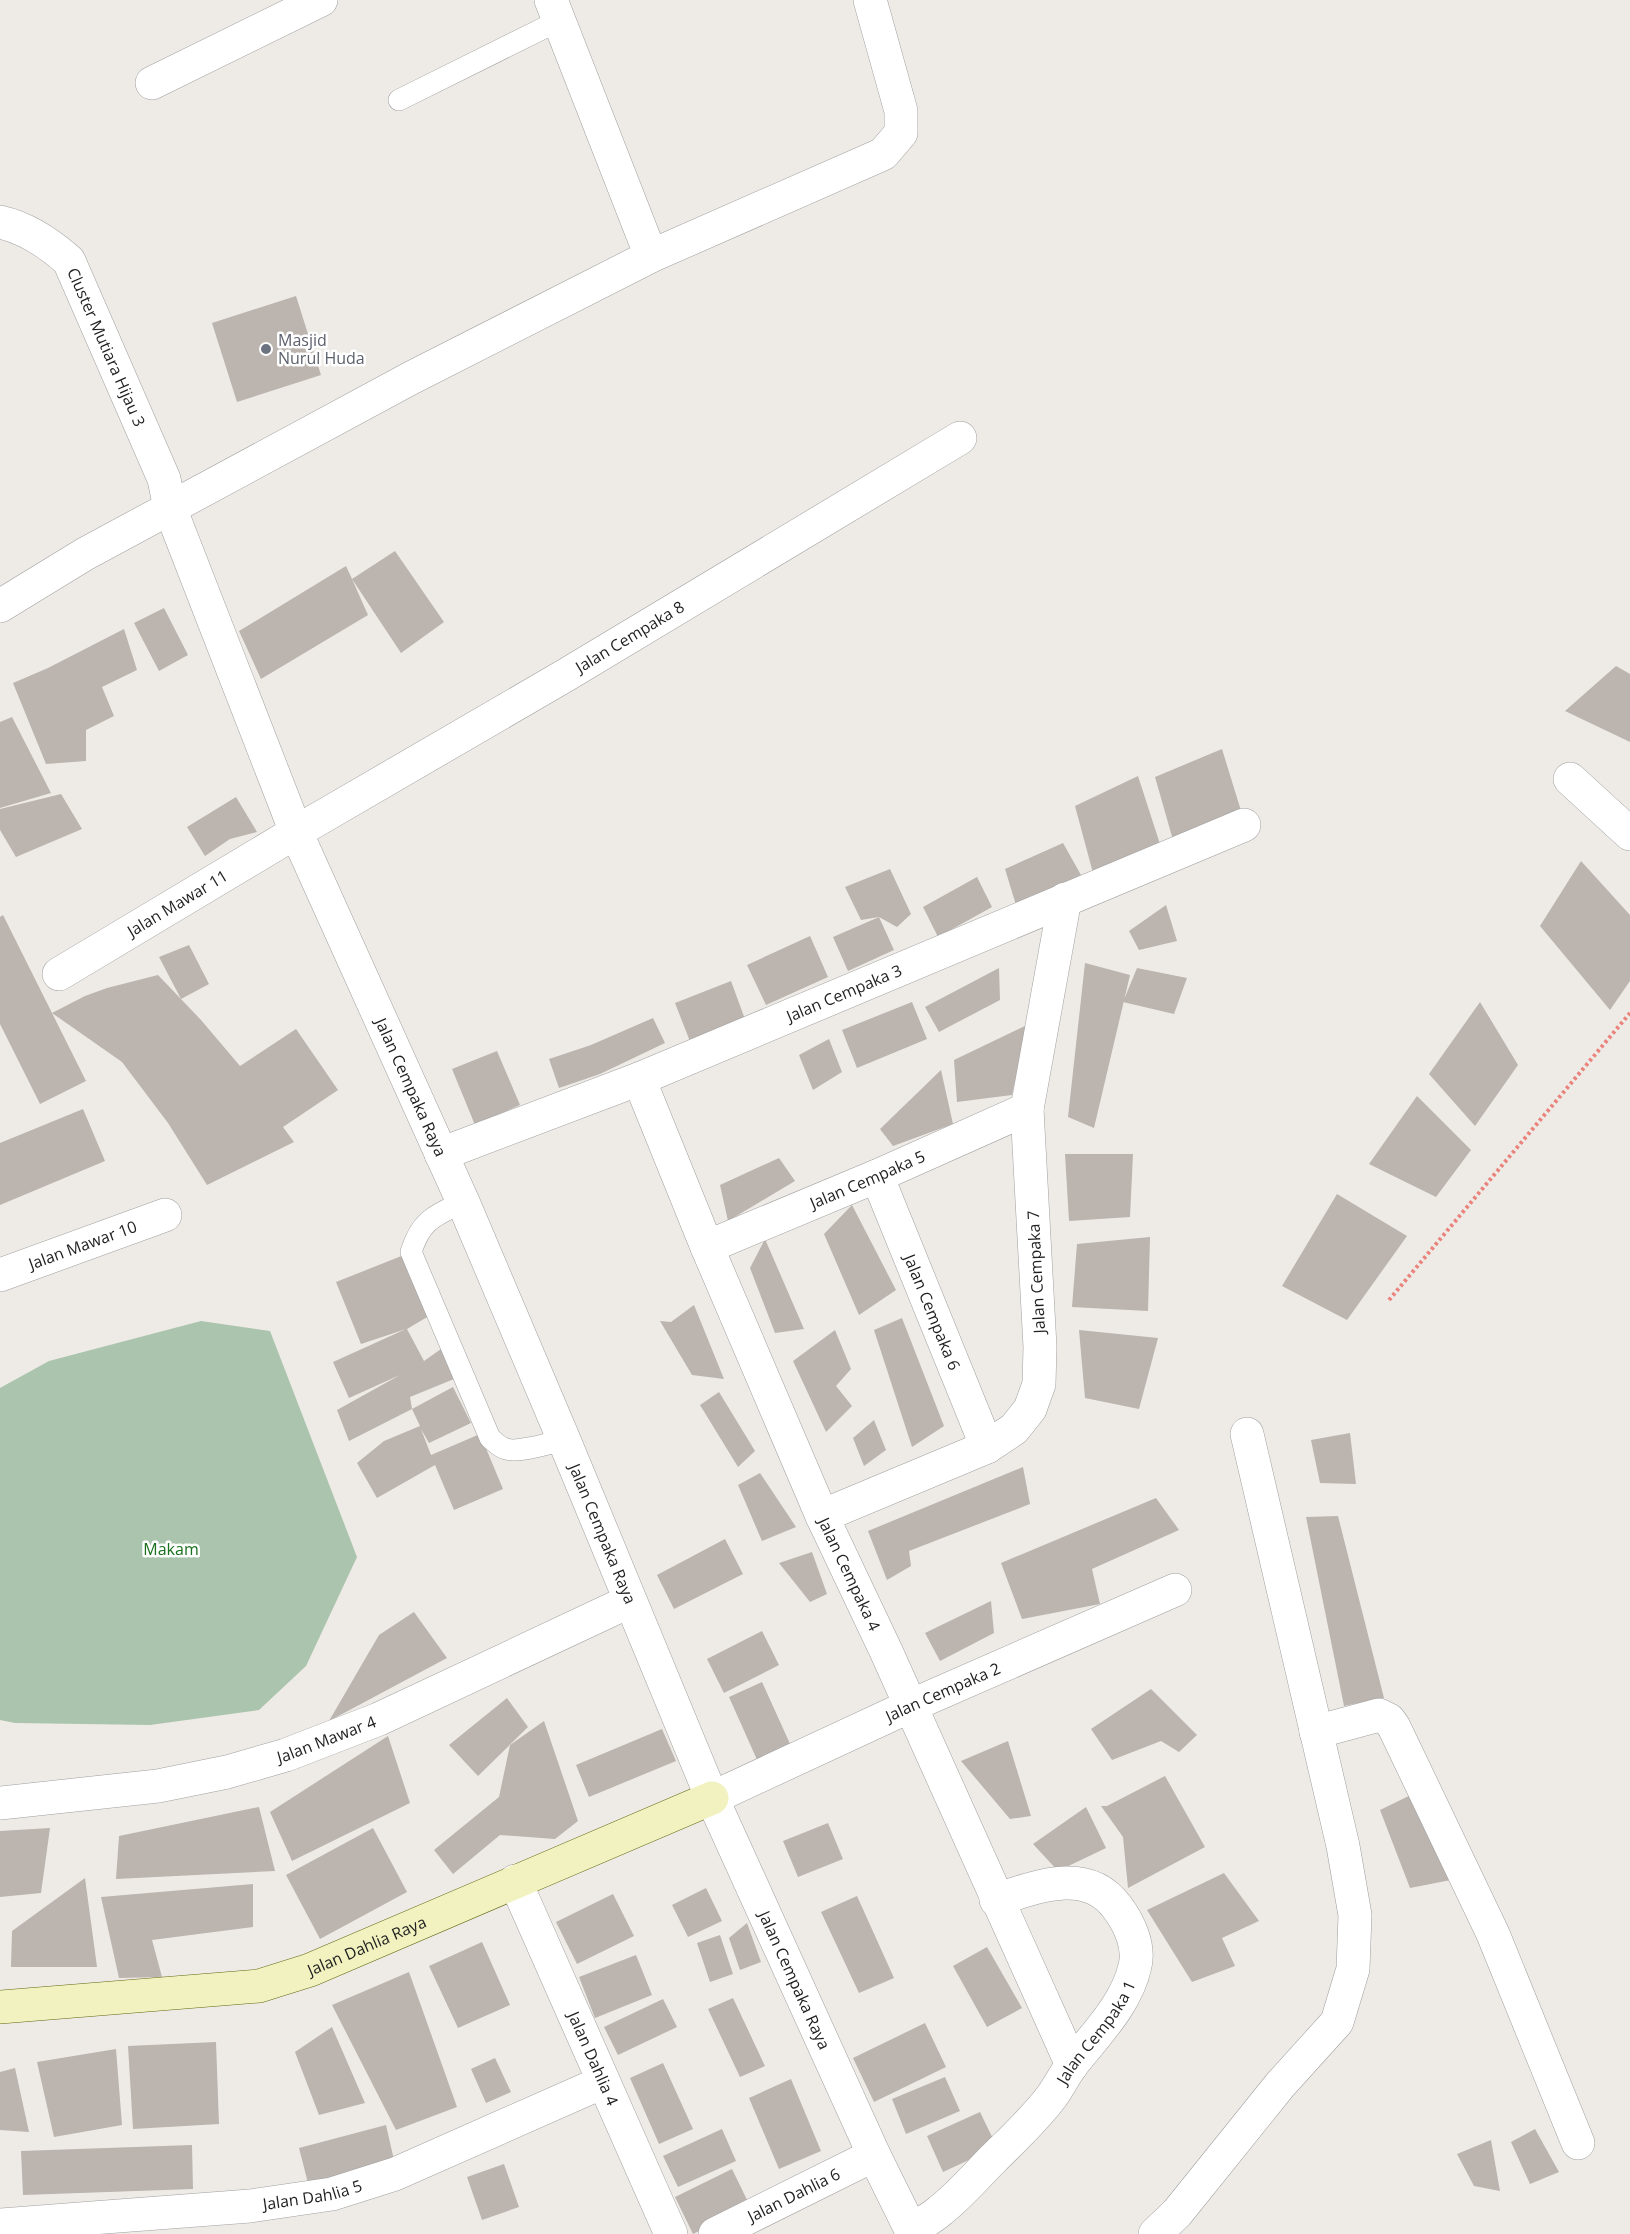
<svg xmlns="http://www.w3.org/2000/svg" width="1630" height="2234" font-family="'Open Sans',sans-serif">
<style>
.cemetery{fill:#aac4ad}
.building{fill:#bbb4af}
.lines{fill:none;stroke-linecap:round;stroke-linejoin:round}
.lane-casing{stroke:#a0a0a0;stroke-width:22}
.street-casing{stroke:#a0a0a0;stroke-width:34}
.secondary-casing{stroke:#636912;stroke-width:34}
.path{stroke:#e9837c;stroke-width:4;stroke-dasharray:3 3;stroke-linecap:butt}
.lane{stroke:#fff;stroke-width:21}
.street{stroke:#fff;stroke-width:33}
.secondary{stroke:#f1f2c0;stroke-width:33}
.worship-dot{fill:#6b7280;stroke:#fff;stroke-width:2}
.labels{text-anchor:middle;stroke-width:5;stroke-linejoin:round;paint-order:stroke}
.worship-label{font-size:16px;fill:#5b616d;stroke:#fff;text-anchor:start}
.street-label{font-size:16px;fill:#1f1f1f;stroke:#fff}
.park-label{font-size:16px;fill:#19701d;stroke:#fff}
</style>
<rect width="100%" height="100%" fill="#eeebe6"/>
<!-- cemetery -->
<path class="cemetery" d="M201,1321L270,1331L357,1557L306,1666L259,1710L150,1725L15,1723L0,1720V1388L49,1361Z"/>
<!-- building -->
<path class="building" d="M296,296L321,375L237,402L212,323Z
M395,551L444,622L401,653L352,579L368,615L261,679L239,631L346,566L352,579Z
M164,608L188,655L159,671L134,623Z
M124,629L137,670L102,687L114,716L86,730V761L46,764L13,683L48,668Z
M1616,666L1630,674V742L1565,711Z
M12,717L51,793L0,808V722Z
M1222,749L1242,814L1173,840L1155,777Z
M1138,776L1160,844L1093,873L1075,806Z
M61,794L82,829L16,857L0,830V809Z
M236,797L257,832L230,839L205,856L187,827Z
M1063,843L1081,875L1016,905L1005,869Z
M1581,861L1630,915V981L1610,1010L1540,926Z
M890,869L911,914L897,927L879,917L894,950L848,971L833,937L879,917L861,920L845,887Z
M977,877L992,907L938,937L923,907Z
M1166,905L1177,941L1139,950L1129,931Z
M3,915L86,1081L40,1104L0,1024V917Z
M810,936L828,977L766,1005L747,965Z
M189,945L209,984L181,999L159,957Z
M1085,963L1130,975L1094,1128L1068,1117Z
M999,968L1000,1000L939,1032L925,1007Z
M1137,968L1187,978L1174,1014L1123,1002Z
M158,975L201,1020L240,1066L296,1029L338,1090L283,1127L294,1142L207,1185L168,1123L122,1062L52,1013L85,996L107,988Z
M731,981L746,1022L691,1044L675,1003Z
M912,1002L927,1039L857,1068L842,1030Z
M1480,1002L1518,1065L1475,1126L1429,1074Z
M653,1018L665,1043L600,1074L559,1088L549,1059L591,1045Z
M1027,1025L1012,1095L957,1102L954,1060Z
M829,1039L842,1072L813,1090L799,1055Z
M497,1051L520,1105L475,1125L452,1069Z
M941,1070L953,1124L893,1146L880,1129Z
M1417,1096L1471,1150L1436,1197L1369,1164Z
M83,1109L105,1161L0,1205V1143Z
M1065,1154H1133L1130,1217L1069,1221Z
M779,1158L795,1181L728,1221L720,1185Z
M1337,1194L1407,1236L1347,1320L1282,1286Z
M852,1205L896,1290L859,1315L824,1234Z
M1150,1237L1148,1311L1072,1307L1077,1244Z
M765,1239L804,1329L775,1333L750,1268Z
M409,1253L434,1313L407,1329L424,1361L441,1349L454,1379L410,1397L412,1409L453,1387L471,1423L429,1443L421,1429L431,1455L480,1434L503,1489L454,1510L435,1465L377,1498L357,1463L384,1441L420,1426L412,1409L349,1441L337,1410L400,1375L349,1398L333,1362L406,1329L361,1344L336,1282Z
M694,1305L724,1379L692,1375L660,1321L671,1322Z
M902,1318L944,1426L912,1447L874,1330Z
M835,1330L851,1369L836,1386L852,1406L826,1432L793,1361Z
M1079,1330L1158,1338L1139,1409L1085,1398Z
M719,1392L755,1451L738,1467L700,1405Z
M874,1420L886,1450L864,1466L853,1438Z
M1350,1433L1356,1484L1320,1483L1311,1440Z
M1023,1467L1030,1504L909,1551L911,1566L887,1580L868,1531Z
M760,1473L796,1527L762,1541L738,1485Z
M1156,1498L1179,1530L1092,1569L1100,1604L1022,1619L1001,1563Z
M1338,1516L1384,1698L1344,1706L1306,1517Z
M725,1539L743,1574L674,1609L657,1575Z
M812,1552L827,1594L810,1602L779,1563Z
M991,1601L994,1633L940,1661L925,1633Z
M414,1612L447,1658L329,1721L379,1635Z
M762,1631L779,1665L724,1693L707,1659Z
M762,1682L791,1746L758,1762L729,1697Z
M1151,1689L1197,1735L1179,1752L1161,1741L1112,1760L1091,1729Z
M507,1698L528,1727L478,1776L449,1745Z
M544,1721L578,1821L555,1839L500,1835L453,1874L434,1850L499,1797L510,1745Z
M662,1729L676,1761L589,1797L576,1765Z
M388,1736L410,1803L292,1861L270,1812Z
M1008,1741L1031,1816L1010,1819L961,1761Z
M1165,1776L1205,1847L1128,1888L1123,1837L1101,1806H1107Z
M1417,1792L1456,1879L1410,1888L1380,1810Z
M259,1807L275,1871L116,1879L119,1836Z
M1086,1807L1106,1848L1058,1871L1033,1844Z
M828,1823L843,1859L798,1877L783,1841Z
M50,1828L41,1893L0,1897V1831Z
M373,1828L407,1892L320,1939L286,1875Z
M1224,1873L1259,1921L1222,1938L1235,1966L1192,1982L1147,1910Z
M85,1878L97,1967H11L12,1931Z
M253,1884V1927L152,1940L162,1977L119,1978L101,1897Z
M706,1888L722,1921L688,1937L672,1905Z
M613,1894L634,1936L577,1964L556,1922Z
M857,1896L894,1978L859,1993L821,1912Z
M747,1923L761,1962L740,1970L729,1938Z
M720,1935L733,1974L710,1982L697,1943Z
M482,1942L510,2005L458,2028L429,1966Z
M987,1947L1022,2008L987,2027L953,1966Z
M636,1955L652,1995L595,2018L579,1977Z
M409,1972L457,2107L396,2130L332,2005Z
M733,1998L765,2066L740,2077L708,2009Z
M663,1999L677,2027L618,2055L604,2027Z
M925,2023L946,2067L874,2102L853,2058Z
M332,2027L365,2103L319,2115L295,2052Z
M216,2042L219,2124L133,2129L128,2046Z
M116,2049L122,2125L54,2137L37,2062Z
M495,2058L511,2092L486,2103L471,2069Z
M663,2063L693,2129L659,2144L630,2078Z
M15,2068L29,2132L0,2130V2072Z
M945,2077L960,2111L906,2134L892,2099Z
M791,2079L821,2151L779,2169L749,2098Z
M980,2112L997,2147L943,2172L927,2136Z
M386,2125L394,2160L308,2183L299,2148Z
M722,2129L736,2161L678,2187L663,2156Z
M1535,2129L1559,2172L1530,2184L1511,2142Z
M1491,2140L1500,2191L1474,2186L1457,2154Z
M192,2145L193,2189L23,2195L21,2151Z
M504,2164L519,2207L482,2220L467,2177Z
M732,2169L750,2206L693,2234L675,2197Z"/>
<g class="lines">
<!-- lane casing -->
<g class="lane-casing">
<path id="lane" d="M399,100L560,20
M463,1202C434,1216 421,1220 411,1252L490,1438C495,1442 499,1447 506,1449C519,1453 550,1443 564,1440"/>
</g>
<!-- street casing -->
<g class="street-casing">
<g id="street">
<path d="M551,0L651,256"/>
<path d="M152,83L321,0"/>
<path id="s1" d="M0,222C27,228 49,243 69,261L164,479L170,508L296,832L463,1202L564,1440L712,1798L874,2155L913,2234"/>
<path d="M0,606L85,554L411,378L651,256L883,154L901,133V111L870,0"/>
<path d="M1570,779L1630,834"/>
<path id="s2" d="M59,974L296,832L566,675L960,438"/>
<path id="s3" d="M639,1079L707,1247L822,1516L886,1651L1072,2065"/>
<path id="s4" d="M441,1154L639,1079L1244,825"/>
<path id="s5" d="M877,1176L987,1447"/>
<path id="s6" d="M707,1247L877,1176L1027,1109"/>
<path id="s7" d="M0,1275L165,1215"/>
<path d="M822,1516L987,1447L1014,1429L1030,1409L1039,1384L1040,1347L1027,1109L1065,899"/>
<path d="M1316,1732L1379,1715L1389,1720L1394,1727L1493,1934L1578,2143"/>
<path id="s8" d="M712,1798L910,1706L1175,1590"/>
<path id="s9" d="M0,1803L158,1786L227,1772L286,1755L379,1719L630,1601"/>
<path id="s10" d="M515,1881L671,2234"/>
<path id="s11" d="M0,2225L250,2206L332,2194L395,2174L603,2082"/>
<path id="s12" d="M911,2230C921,2224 932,2218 941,2210C960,2195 976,2176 993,2159C1013,2139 1035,2119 1052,2096C1060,2085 1066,2072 1074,2062C1097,2033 1127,2003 1135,1966C1140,1946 1129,1923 1117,1907C1087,1866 1036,1887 996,1900"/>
<path id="s13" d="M715,2234L874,2155"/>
<path d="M1155,2234L1177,2213L1280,2085L1337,2022L1353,1969L1355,1915L1343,1846L1247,1434"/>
</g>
</g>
<!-- secondary casing -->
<g class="secondary-casing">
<g id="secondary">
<path id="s14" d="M0,2007L259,1986L310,1970L712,1798"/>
</g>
</g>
<!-- path -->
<path class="path" d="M1389,1300L1630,1013"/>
<!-- lane -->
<use href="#lane" class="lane"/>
<!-- street -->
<use href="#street" class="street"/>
<!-- secondary -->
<use href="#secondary" class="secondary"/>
</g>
<!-- markers -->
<circle class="worship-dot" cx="266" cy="349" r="6"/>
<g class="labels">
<!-- worship labels -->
<g class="worship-label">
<text x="278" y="346">Masjid<tspan x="278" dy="18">Nurul Huda</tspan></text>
</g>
<!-- street labels -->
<g class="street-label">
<text dy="6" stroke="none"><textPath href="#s1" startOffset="174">Cluster Mutiara Hijau 3</textPath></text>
<text dy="6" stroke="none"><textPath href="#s2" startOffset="663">Jalan Cempaka 8</textPath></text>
<text dy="6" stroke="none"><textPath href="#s2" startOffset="138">Jalan Mawar 11</textPath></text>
<text dy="6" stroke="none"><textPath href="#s4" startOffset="434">Jalan Cempaka 3</textPath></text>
<text dy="6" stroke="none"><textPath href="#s1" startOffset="975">Jalan Cempaka Raya</textPath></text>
<text dy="6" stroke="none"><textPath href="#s6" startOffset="174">Jalan Cempaka 5</textPath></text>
<text dy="6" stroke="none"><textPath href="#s7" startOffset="88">Jalan Mawar 10</textPath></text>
<text transform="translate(1036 1272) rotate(-93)" y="6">Jalan Cempaka 7</text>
<text dy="6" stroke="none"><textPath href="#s5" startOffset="147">Jalan Cempaka 6</textPath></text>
<text dy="6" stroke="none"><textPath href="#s1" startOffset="1461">Jalan Cempaka Raya</textPath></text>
<text dy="6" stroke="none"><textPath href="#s3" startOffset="538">Jalan Cempaka 4</textPath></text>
<text dy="6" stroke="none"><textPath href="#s8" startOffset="254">Jalan Cempaka 2</textPath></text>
<text dy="6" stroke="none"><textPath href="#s9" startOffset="334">Jalan Mawar 4</textPath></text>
<text dy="6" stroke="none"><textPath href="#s14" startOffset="375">Jalan Dahlia Raya</textPath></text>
<text dy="6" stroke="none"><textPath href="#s1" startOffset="1947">Jalan Cempaka Raya</textPath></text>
<text dy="6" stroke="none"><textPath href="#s12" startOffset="273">Jalan Cempaka 1</textPath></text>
<text dy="6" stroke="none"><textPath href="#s10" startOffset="194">Jalan Dahlia 4</textPath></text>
<text dy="6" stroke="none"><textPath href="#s11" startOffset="314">Jalan Dahlia 5</textPath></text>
<text dy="6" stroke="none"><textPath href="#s13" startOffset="88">Jalan Dahlia 6</textPath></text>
</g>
<!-- park labels -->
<g class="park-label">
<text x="171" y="1555">Makam</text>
</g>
</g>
</svg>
